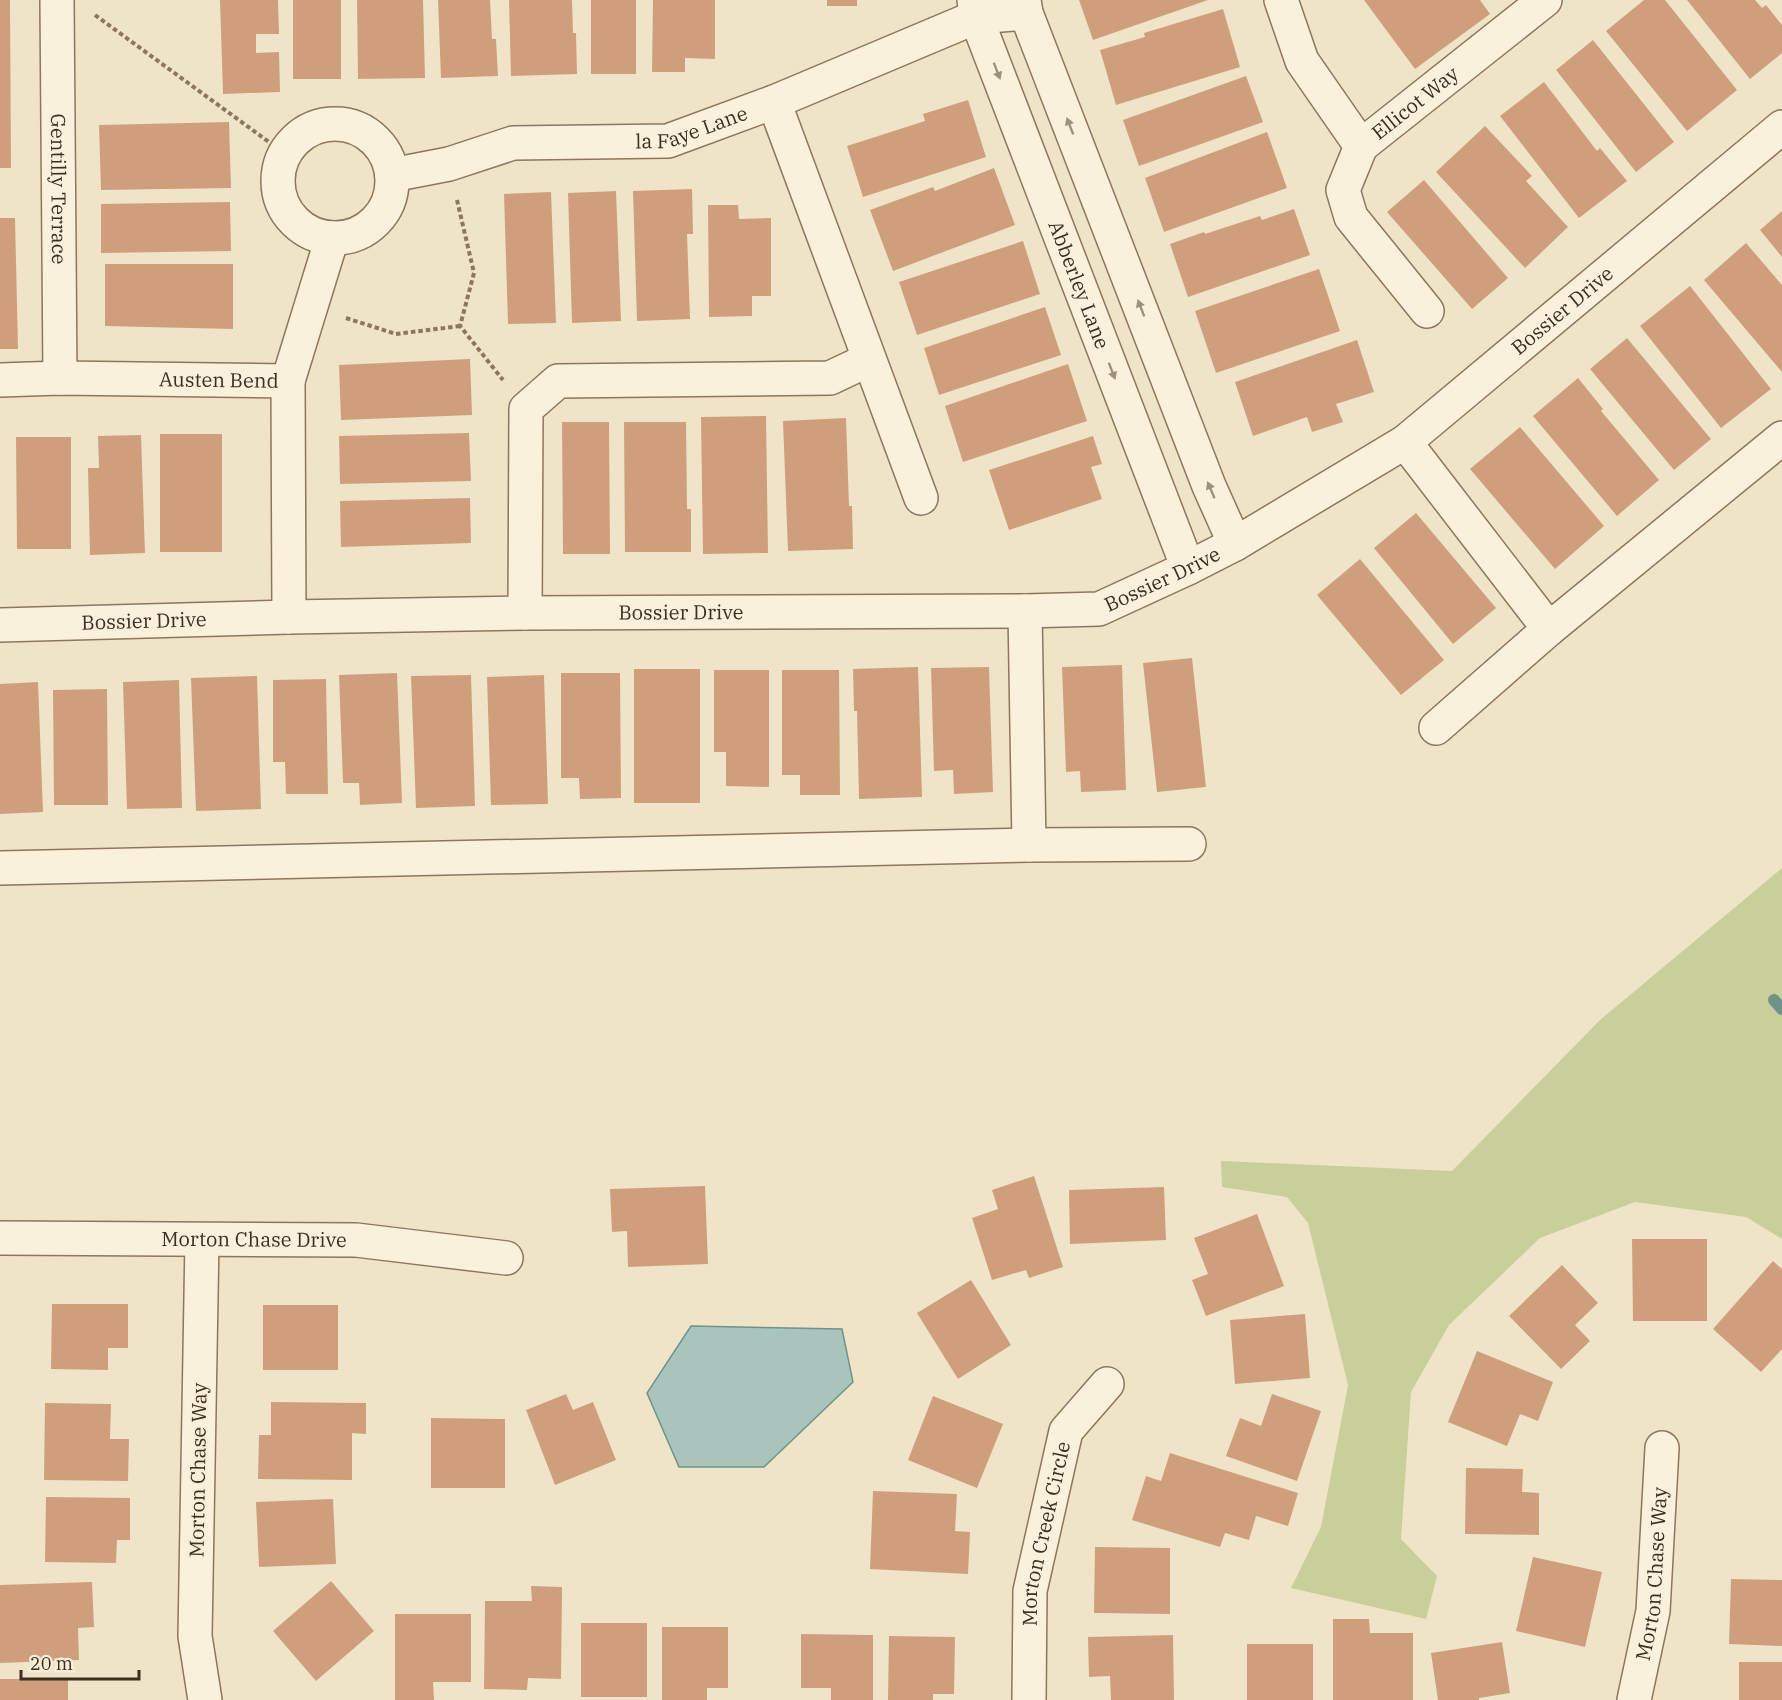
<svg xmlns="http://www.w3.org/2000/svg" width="1782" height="1700" font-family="'IBM Plex Serif',serif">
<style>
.green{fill:#c9cf9b}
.water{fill:#a9c4bc;stroke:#6f938a;stroke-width:1.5}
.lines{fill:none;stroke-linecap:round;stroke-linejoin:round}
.stream{stroke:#6f938a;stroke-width:12}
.building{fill:#cf9f7d}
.minor-casing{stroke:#8d765c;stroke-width:36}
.path{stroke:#8d765c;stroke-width:4;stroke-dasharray:4.5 3;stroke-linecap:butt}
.minor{stroke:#faf1dc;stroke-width:33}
.oneway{fill:#9c907e}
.labels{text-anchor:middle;stroke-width:4.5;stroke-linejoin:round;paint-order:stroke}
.street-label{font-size:20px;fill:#3d2e20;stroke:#f7eed8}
</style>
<rect width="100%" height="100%" fill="#f0e4c8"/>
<!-- green -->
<path class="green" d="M1782,868V1239L1746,1217L1635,1202L1540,1238L1449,1325L1411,1392L1401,1539L1437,1576L1426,1619L1291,1588L1321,1527L1348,1385L1308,1223L1287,1197L1222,1187L1221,1161L1452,1171L1600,1020Z"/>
<!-- water -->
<path class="water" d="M691,1326L842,1329L853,1382L764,1467H679L647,1393Z"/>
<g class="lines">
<!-- stream -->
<path class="stream" d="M1774,1000L1782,1009"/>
</g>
<!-- building -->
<path class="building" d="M0,0H10L11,168H0Z
M220,0H278L279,34H256V53L279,52L280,92L223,94Z
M293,0H341V79H293Z
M357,0H423L425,78L358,79Z
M438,0H490L492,39H496L498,76L441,78Z
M509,0H572L573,33H576L577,74L511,76Z
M591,0H636V74H591Z
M653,0H715V59L685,58V72H652Z
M827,0H857V6H827Z
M1079,0H1208L1093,40Z
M1364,0H1480L1490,14L1415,69Z
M1644,0H1665L1737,90L1687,131L1606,31Z
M1687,0H1755L1762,8L1766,5L1782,25V53L1750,79Z
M1223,9L1240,67L1116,105L1100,50L1145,37L1144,33Z
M1593,40L1674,142L1636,172L1556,70Z
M1246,76L1263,122L1139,166L1123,120Z
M1544,82L1597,151L1600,148L1627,181L1579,218L1500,116Z
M968,100L986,157L863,197L847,146L925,121L923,114Z
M229,122L231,188L101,190L99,125Z
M1485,126L1532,176L1526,181L1568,227L1525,268L1436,172Z
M1267,132L1287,188L1164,232L1145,178Z
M994,168L1015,225L893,271L870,210L933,187L935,191Z
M1424,180L1508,278L1472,309L1387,212Z
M692,189L693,234H687L690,319L637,321L633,191Z
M616,191L621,321L572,323L568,193Z
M551,192L556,323L508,324L504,194Z
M230,202L231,251L101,253V204Z
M708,205H738L739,219L771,218V296H752V316L709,317Z
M1294,209L1310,255L1188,297L1170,244L1204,232L1205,234L1260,216L1262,220Z
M1782,211V257L1760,230Z
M0,218H15L18,349H0Z
M1023,241L1040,294L917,335L899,282Z
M1746,243L1782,285V372L1704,280Z
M105,264H233V329L105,326Z
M1319,269L1340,331L1216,373L1195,311Z
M1690,286L1771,389L1721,428L1640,326Z
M1045,307L1061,355L939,395L924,348Z
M1627,338L1711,439L1674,470L1590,369Z
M1357,340L1374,392L1336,404L1343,422L1312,432L1307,417L1253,436L1235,382Z
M470,359L472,415L341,420L339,365Z
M1068,364L1087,421L963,462L945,406Z
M1578,378L1603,409L1601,411L1659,480L1617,516L1533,416Z
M766,416L768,553L703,554L701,417Z
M846,418L849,506H852L853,549L788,551L783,421Z
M562,422H609L610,554H563Z
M624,422H686L687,509H691V552H625Z
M1520,427L1604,526L1555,569L1470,469Z
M469,433L471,481L340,484L339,436Z
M160,434H222V552H160Z
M141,435L145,553L90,555L88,468H99L98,436Z
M1093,436L1102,464L1091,467L1102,499L1009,530L989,470Z
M16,437H71V549H17Z
M470,498L471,543L341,547L340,501Z
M1416,513L1496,608L1453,644L1374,548Z
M1360,559L1444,660L1401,695L1317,595Z
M1192,658L1206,787L1157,792L1143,663Z
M1122,665L1126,790L1081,792L1080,771L1066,772L1062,667Z
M918,667L922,797L859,799L857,711H854L853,669Z
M989,667L993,792L954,794L953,770L934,771L931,668Z
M634,669H700V803H634Z
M714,670H769V787L726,786V752H714Z
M782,670H839L840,795H800V775H782Z
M397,673L402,803L360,805L359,783H343L339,675Z
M561,673H620L621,798L580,799L579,778H561Z
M471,675L475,806L416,808L411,676Z
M544,675L548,804L491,805L487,677Z
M257,676L261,809L196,811L191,678Z
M326,679L328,794H286L285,762H273V680Z
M179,680L182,808L127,809L123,682Z
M38,682L43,812L0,814V684Z
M107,689L108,805H54L53,690Z
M1034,1176L1063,1267L1029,1278L1026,1270L992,1280L972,1218L998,1209L992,1190Z
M705,1186L708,1264L628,1267L627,1231L612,1232L610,1189Z
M1164,1187L1166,1240L1070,1244L1069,1190Z
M1257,1214L1284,1286L1206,1316L1192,1280L1208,1274L1194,1238Z
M1632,1239H1707V1321H1633Z
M1773,1261L1782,1269V1349L1761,1372L1713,1329Z
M1562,1265L1598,1303L1575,1325L1590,1341L1561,1369L1509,1316Z
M971,1280L1011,1345L958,1379L917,1313Z
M52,1304H128V1348H108V1370L51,1369Z
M263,1305H338V1370H263Z
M1305,1314L1310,1378L1235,1384L1230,1320Z
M1477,1351L1553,1382L1538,1421L1520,1414L1507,1446L1448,1422Z
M566,1394L573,1410L593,1402L616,1460L555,1485L526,1410Z
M1272,1394L1321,1411L1297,1481L1226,1456L1240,1418L1261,1426Z
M933,1396L1003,1424L977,1488L908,1460Z
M271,1402L366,1403V1434L352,1433V1480L258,1479L259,1435H271Z
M45,1403L111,1404L110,1439H129L128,1481L44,1480Z
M431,1418L505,1419V1488H431Z
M1170,1453L1298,1493L1288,1526L1256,1516L1249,1540L1225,1533L1220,1547L1132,1520L1146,1476L1161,1481Z
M1466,1468L1523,1469L1522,1492L1539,1493V1535L1465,1534Z
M873,1491L957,1494L955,1531L970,1532L968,1574L870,1569Z
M46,1497L130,1498V1540H117L116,1563L45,1562Z
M333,1499L336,1564L259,1567L256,1502Z
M1095,1547L1170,1548V1614L1094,1613Z
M1533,1557L1602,1572L1585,1647L1516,1631Z
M1731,1579L1782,1580V1646L1729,1644Z
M331,1581L374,1631L316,1681L273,1631Z
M92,1582L94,1627L78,1628L79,1660L0,1663V1585Z
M531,1586L562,1587L561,1679L528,1678L527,1690L484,1689L485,1601H532Z
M395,1614H471V1682H433L434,1700H395Z
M1333,1619H1369L1370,1633H1413V1700H1333Z
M581,1623H647V1697H581Z
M662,1627H728V1688H707V1700H662Z
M801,1634L873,1635V1700H831V1688H801Z
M1173,1635L1174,1700H1111L1110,1676L1089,1677L1088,1637Z
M889,1636L955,1637L954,1694H933V1700H888Z
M1502,1642L1510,1693L1479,1698V1700H1438L1431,1653Z
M1247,1644H1313V1700H1247Z
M1739,1662H1782V1700H1739Z
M0,1679H68V1700H0Z"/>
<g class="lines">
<!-- minor casing -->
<g class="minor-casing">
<g id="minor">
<path id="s1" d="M57,0L60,378"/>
<path id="s2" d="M974,0L976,17L1188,568"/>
<path d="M1024,0L1026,13L1209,486L1235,544"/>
<path id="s3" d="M1281,0L1302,61L1361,146L1545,0"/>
<path d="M774,102L921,498"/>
<circle cx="335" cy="181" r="57"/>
<path d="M1361,146L1343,190L1351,217L1427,311"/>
<path id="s4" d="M392,175L449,164L513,143L668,141L774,102L976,17L1026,13"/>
<path id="s5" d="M0,380L60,378L288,381L332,238"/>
<path id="s6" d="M288,381L289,617L525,613L1025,611L1099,609L1188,568L1235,544L1405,442L1782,127"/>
<path d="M1405,442L1549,629"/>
<path d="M1025,611L1029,845"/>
<path d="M525,613L526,409L558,381L830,378L868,360"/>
<path id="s7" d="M0,625L289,617"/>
<path d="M1436,728L1549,629L1782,438"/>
<path d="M0,868L1029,845L1189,844"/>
<path id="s8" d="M0,1238L356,1240L506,1258"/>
<path d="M202,1240L195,1636L205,1700"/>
<path id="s9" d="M1029,1700L1030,1591L1066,1431L1107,1384"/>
<path id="s10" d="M1634,1700L1653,1611L1662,1448"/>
</g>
</g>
<!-- path -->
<path class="path" d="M95,15L284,153
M457,200L474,273L460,326L503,380
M346,318L396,334L460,326"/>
<!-- minor -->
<use href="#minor" class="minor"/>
</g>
<!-- one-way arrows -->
<defs><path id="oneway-solid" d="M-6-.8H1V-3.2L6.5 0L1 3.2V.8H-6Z" transform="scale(1.5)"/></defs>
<g class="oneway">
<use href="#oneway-solid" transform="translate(997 71) rotate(69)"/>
<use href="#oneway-solid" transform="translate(1070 126) rotate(-111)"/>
<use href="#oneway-solid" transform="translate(1141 308) rotate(-111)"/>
<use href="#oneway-solid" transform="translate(1112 371) rotate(69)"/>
<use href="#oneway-solid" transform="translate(1211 490) rotate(-113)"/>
</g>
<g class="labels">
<!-- street labels -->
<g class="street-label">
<text dy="7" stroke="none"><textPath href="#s3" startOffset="237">Ellicot Way</textPath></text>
<text dy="7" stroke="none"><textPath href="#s4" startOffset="306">la Faye Lane</textPath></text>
<text dy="7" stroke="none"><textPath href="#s1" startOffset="189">Gentilly Terrace</textPath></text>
<text dy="7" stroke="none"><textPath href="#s2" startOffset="304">Abberley Lane</textPath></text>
<text dy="7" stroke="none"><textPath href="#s6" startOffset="1600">Bossier Drive</textPath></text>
<text dy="7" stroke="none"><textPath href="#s5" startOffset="219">Austen Bend</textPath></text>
<text dy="7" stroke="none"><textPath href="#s6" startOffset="1116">Bossier Drive</textPath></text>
<text dy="7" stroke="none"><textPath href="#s6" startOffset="628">Bossier Drive</textPath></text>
<text dy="7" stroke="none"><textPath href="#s7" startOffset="144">Bossier Drive</textPath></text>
<text dy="7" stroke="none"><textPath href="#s8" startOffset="254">Morton Chase Drive</textPath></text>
<text transform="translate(198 1470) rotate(-89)" y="7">Morton Chase Way</text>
<text dy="7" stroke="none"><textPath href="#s9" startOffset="168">Morton Creek Circle</textPath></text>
<text dy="7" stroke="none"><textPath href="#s10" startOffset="128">Morton Chase Way</textPath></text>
</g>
</g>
<!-- scale -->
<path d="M21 1670v9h118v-9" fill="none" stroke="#3d2e20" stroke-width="3"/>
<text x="30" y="1670" font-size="18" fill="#3d2e20" stroke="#f7eed8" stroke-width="4.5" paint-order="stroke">20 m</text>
</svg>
